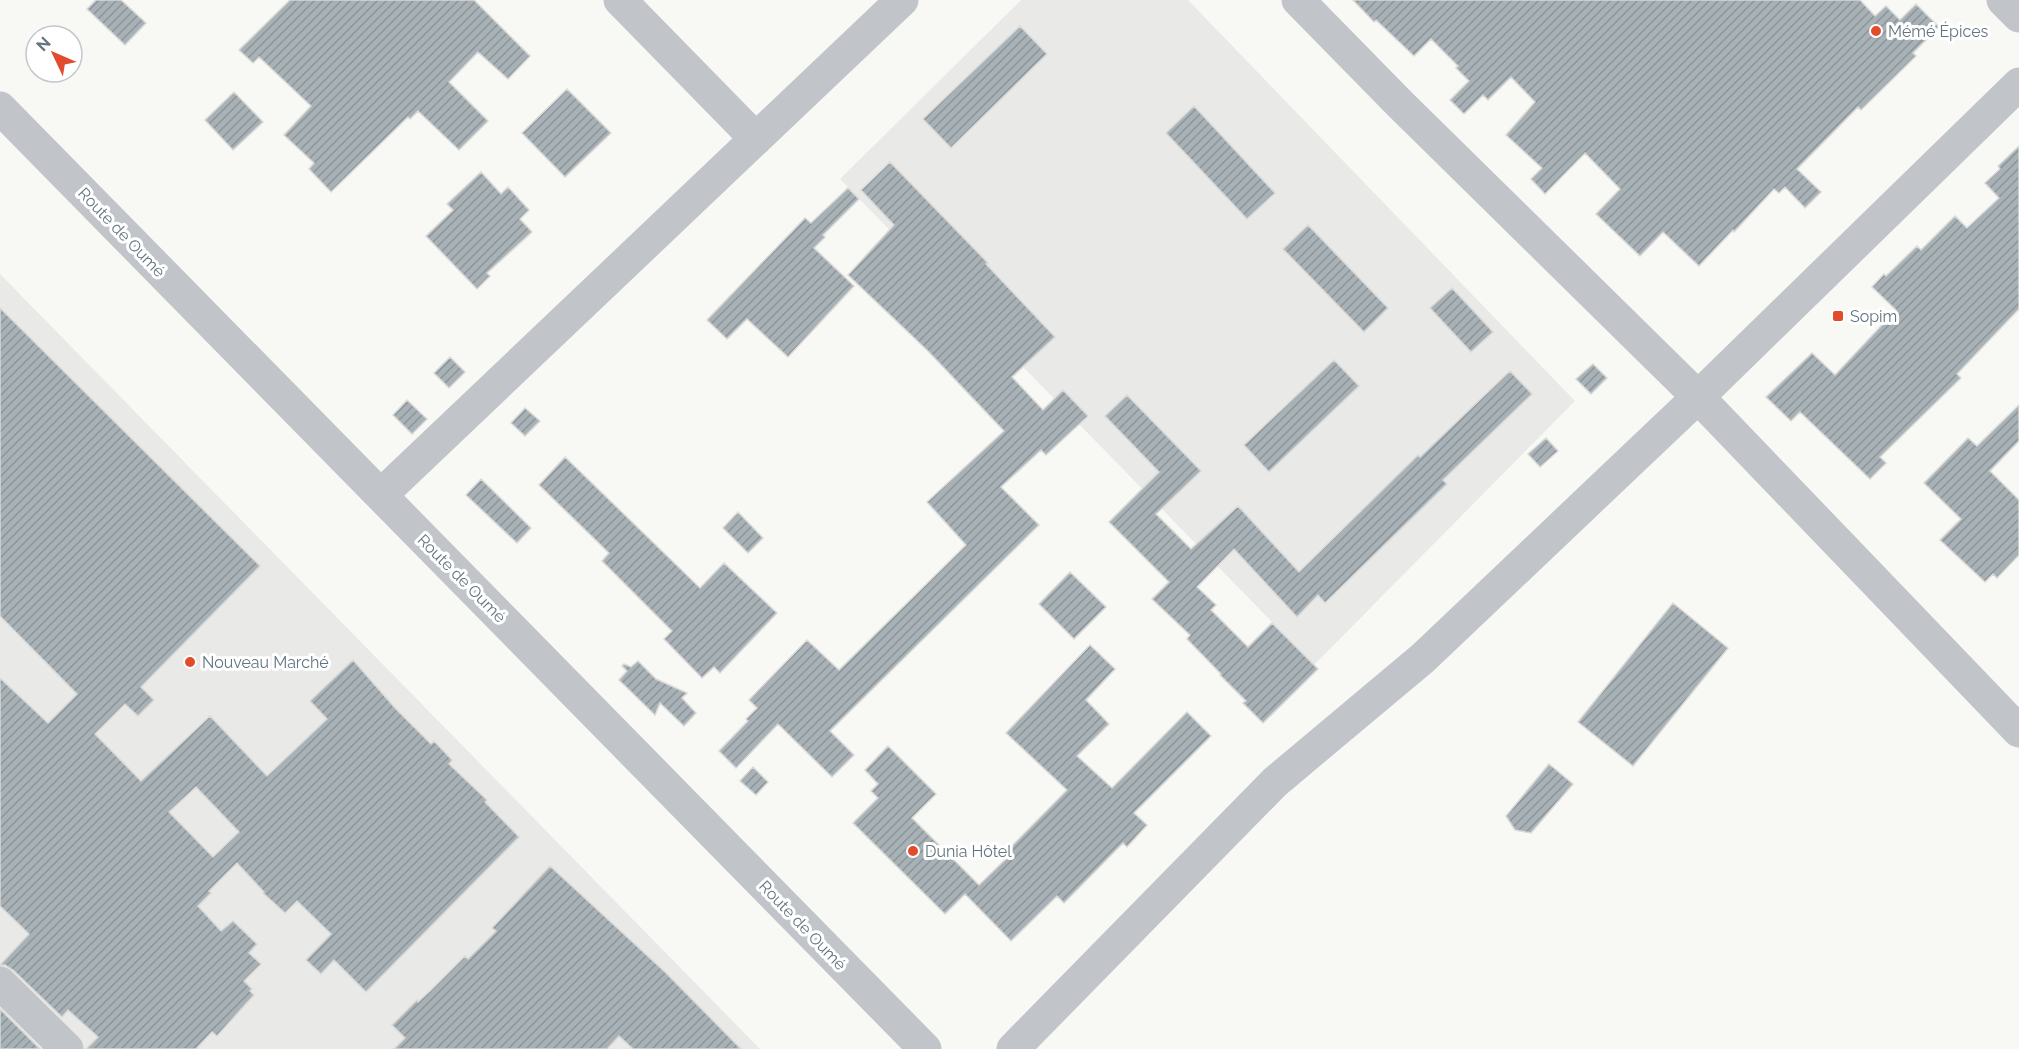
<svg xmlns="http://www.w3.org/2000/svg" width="2019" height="1049" font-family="Raleway,sans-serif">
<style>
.built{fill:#e9e9e8}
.building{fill:url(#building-hatch);stroke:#d9d9d7;stroke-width:1.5;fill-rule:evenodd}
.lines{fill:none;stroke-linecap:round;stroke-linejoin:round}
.minor{stroke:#c1c5c9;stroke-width:33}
.poi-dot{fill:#e04c2c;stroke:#fff;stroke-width:2}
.labels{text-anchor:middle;stroke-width:6;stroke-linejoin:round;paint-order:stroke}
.poi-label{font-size:16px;fill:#637580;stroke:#fff;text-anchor:start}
.street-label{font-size:16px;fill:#637580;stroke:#fff}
</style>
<defs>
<pattern id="building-hatch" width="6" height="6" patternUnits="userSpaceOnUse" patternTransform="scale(1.5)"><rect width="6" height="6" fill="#a7b1b6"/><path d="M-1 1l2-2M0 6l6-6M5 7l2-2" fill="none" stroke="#8c9599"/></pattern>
</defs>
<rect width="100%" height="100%" fill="#f8f8f5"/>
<!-- built -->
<path class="built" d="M1021,0H1188L1575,401L1314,665L840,179Z
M0,274L760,1049H0Z"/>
<!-- building -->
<path class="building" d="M96,0H121L146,23L125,45L87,9Z
M290,0H474L530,56L508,79L478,52L449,82L488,121L459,150L418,111L410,119L408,117L331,192L309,169L314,163L284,135L311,106L259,57L253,63L239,50Z
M1353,0H1860L1875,16L1886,6L1900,20L1916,4L1939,27L1913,53L1916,56L1861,110L1858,107L1797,169L1821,192L1805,208L1785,187L1779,193L1774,189L1734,232L1733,230L1699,266L1663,232L1640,256L1596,214L1620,189L1585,153L1545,194L1531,179L1542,168L1506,135L1535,102L1511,77L1488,100L1483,95L1464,114L1450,100L1469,81L1456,68L1458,66L1431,39L1414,56L1376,20L1374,22Z
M1020,26L1047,54L951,148L923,119Z
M567,89L611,133L565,177L522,133Z
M234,92L263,122L233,150L205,120Z
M1194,106L1275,193L1247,219L1166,133Z
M2019,146V309L1957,374L1961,378L1880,457L1886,463L1870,479L1800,412L1791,421L1766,397L1812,353L1835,375L1896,310L1872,287L1884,274L1886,276L1917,246L1921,250L1955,216L1967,228L1999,198L1985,183L2000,169L1998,166Z
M890,162L988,263L986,264L1055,337L1012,377L1043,410L1063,390L1088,416L1046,455L1041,450L1001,487L1039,525L830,731L854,755L832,777L778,724L736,768L719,751L748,721L746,719L757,708L749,700L807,640L839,670L966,545L927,502L1004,431L928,351L848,275L894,225L861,190Z
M481,172L501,194L508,187L529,210L520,219L532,232L487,273L490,276L477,289L426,236L453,210L447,204Z
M848,188L859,199L823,235L825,237L814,248L854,286L788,357L747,319L727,339L707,320L805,218L811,223Z
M1308,225L1388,308L1364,332L1283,249Z
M1452,288L1493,332L1471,352L1430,308Z
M0,308L260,566L141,687L154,700L138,716L125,704L95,734L141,781L210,716L267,776L327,719L310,701L353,660L395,708L431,744L434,741L452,760L449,764L487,800L485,802L519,837L366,992L334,960L321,974L306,960L331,934L297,901L285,913L263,893L264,892L237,863L209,891L211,893L198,906L221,931L233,921L257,944L249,953L261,964L244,981L252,989L250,991L254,995L217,1036L212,1032L196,1049H86L98,1037L68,1010L62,1017L13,970L5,965H0L29,934L0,906V678L48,723L77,694L0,616ZM196,787L239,832L213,857L169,812Z
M450,357L465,372L449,388L434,373Z
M1334,360L1359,386L1269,472L1244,445Z
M1593,364L1607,378L1591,394L1576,379Z
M1510,371L1532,394L1443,480L1447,484L1325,603L1318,595L1297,617L1234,549L1197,587L1216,605L1211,610L1248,647L1272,623L1318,669L1263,723L1243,703L1246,701L1220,675L1221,674L1187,639L1190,635L1152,599L1169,582L1109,522L1159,472L1105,416L1127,395L1201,471L1156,514L1191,549L1238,506L1299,572L1418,455L1420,457Z
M407,400L427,419L412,434L393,415Z
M2019,405V441L1990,471L2019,500V555L1997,578L1993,574L1985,582L1940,540L1961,519L1924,483L1968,438L1977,446Z
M525,408L540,421L525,436L511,423Z
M1546,438L1558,451L1540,467L1528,454Z
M565,457L700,588L724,563L777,613L720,673L714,667L702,678L664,639L672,631L602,561L609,553L539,485Z
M481,479L531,528L517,543L466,495Z
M738,512L763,538L748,553L723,528Z
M1070,572L1106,607L1074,639L1039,604Z
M1673,603L1728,648L1633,766L1578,722Z
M1090,645L1115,669L1086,700L1109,724L1077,756L1112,788L1187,712L1211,736L1134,813L1147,825L1127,847L1123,843L1064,903L1057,896L1011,941L965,894L945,914L853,823L878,798L871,791L878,784L865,770L888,746L936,794L912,818L979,885L1012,853L1008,850L1067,790L1006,733Z
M638,661L656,679L687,693L682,698L696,713L684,726L660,703L655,715L619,680L627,671L622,666L624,664L631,667Z
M1549,764L1573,784L1531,833L1515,830L1506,816Z
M753,767L768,782L756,795L740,781Z
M550,866L665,972L741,1049H633L619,1036L607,1049H394L405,1038L392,1025L417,1000L418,1002L431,990L465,956L468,959L496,931L492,928Z
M0,1009L40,1049H0Z"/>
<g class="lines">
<!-- minor -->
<path class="minor" d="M620,0L756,139
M1298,0L1399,103L1698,397L2019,731
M2003,0L2019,16
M0,108L925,1049
M381,495L902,0
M0,983L67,1049
M1013,1049L1275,782L1423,658L1698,397L2019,84"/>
</g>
<!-- markers -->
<g class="poi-dot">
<circle cx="1876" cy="31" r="6"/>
<rect x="1832" y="310" width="12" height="12" rx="3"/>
<circle cx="190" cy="662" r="6"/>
<circle cx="913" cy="851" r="6"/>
</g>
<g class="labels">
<!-- poi labels -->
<g class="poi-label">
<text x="1888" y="37">Mémé Épices</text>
<text x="1850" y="322">Sopim</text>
<text x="202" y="668">Nouveau Marché</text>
<text x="925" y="857">Dunia Hôtel</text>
</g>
<!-- street labels -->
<g class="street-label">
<text transform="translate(122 232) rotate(46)" y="6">Route de Oumé</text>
<text transform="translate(462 578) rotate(45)" y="6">Route de Oumé</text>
<text transform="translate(803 925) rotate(46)" y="6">Route de Oumé</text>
</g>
</g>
<!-- north arrow -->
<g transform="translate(54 54) rotate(314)"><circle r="28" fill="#ffffff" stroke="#c1c8cc" stroke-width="1.5"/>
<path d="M0-4.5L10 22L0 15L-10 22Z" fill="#e04c2c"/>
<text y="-9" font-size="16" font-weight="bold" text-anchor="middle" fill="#637580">N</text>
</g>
</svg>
